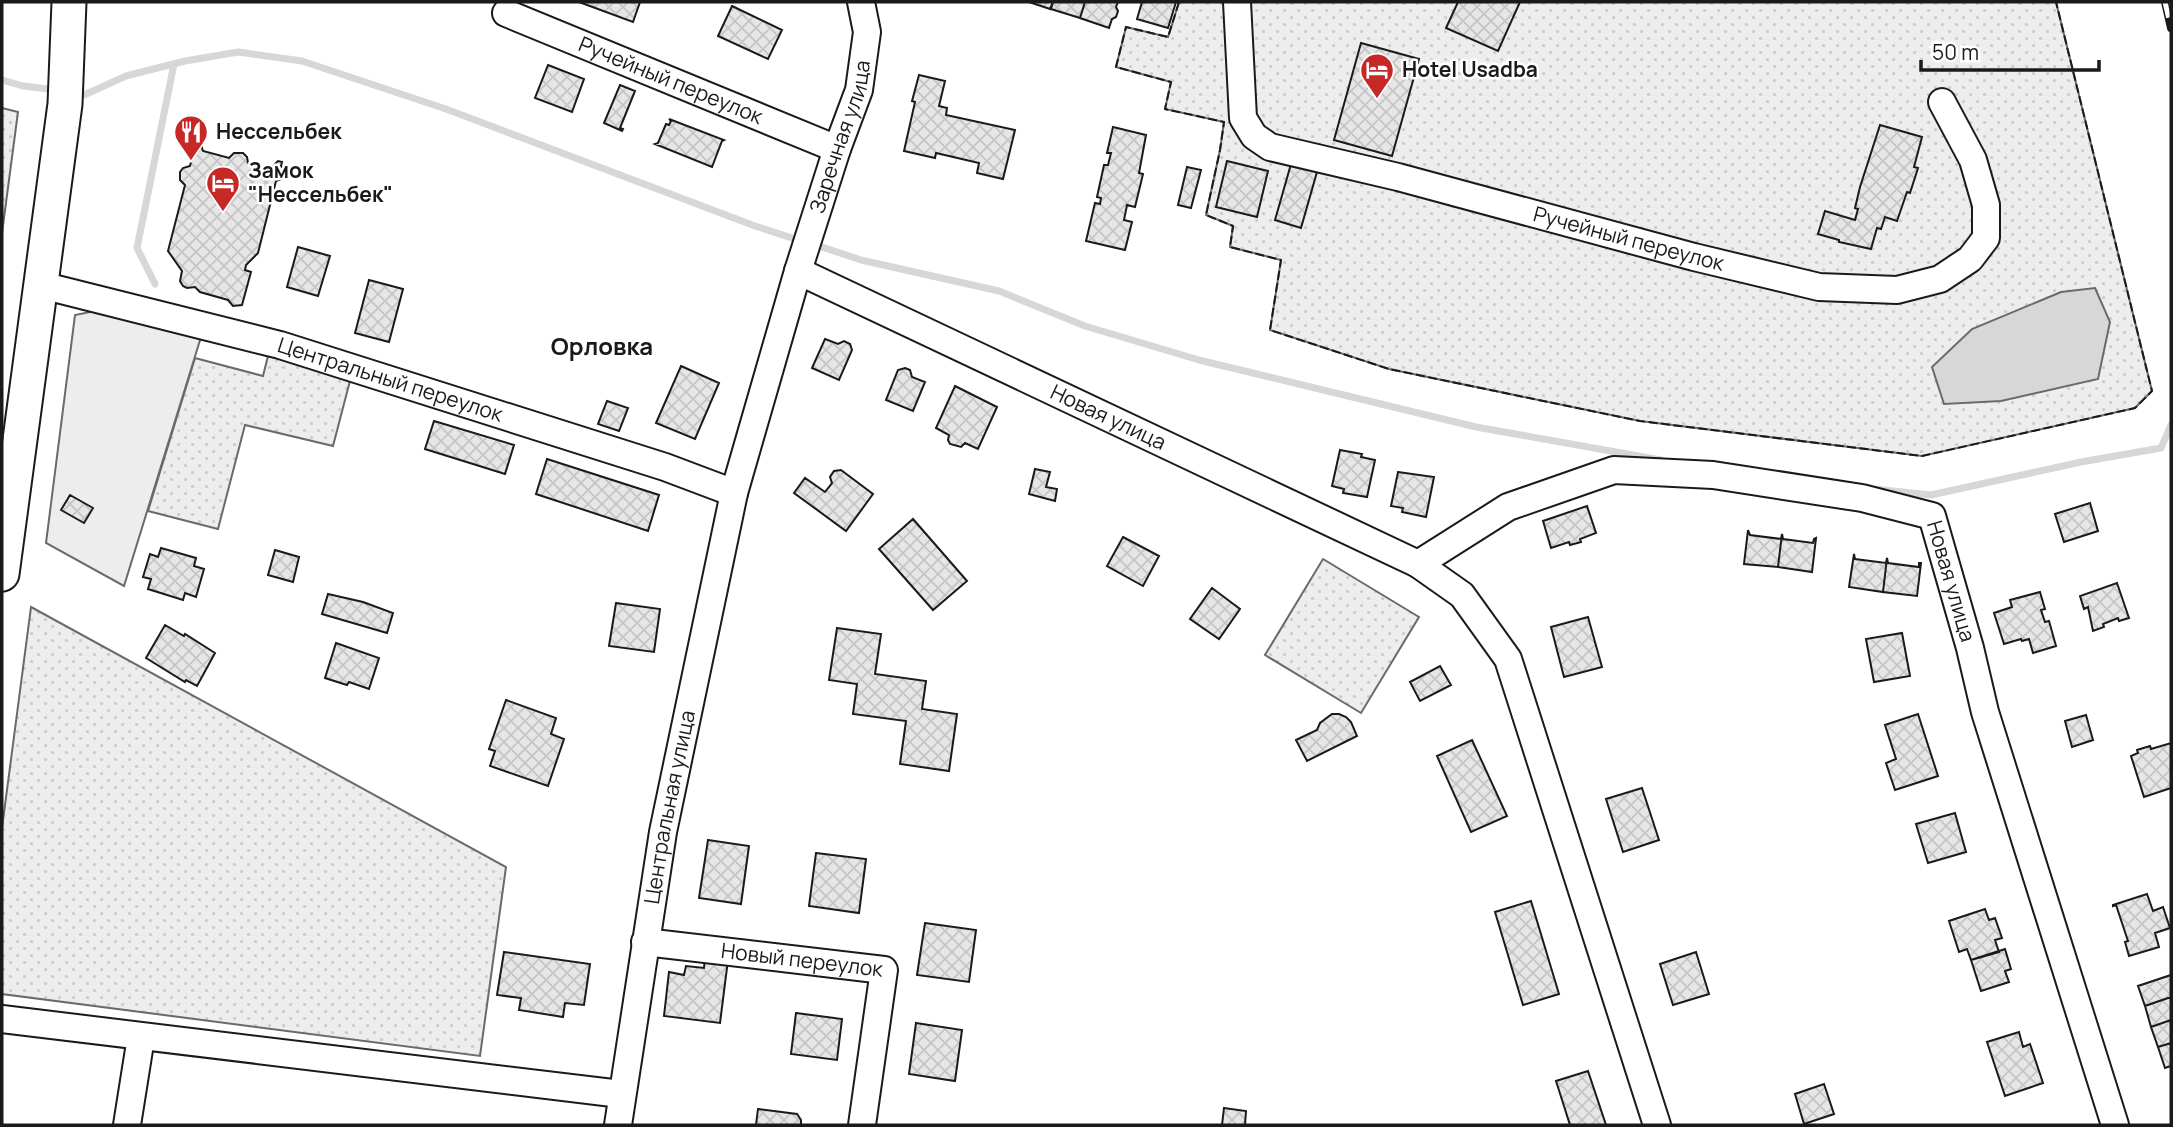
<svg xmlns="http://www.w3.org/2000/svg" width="2173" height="1127" font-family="Manrope,sans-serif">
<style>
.grass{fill:url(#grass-dots);stroke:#6a6a6a;stroke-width:2}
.built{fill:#ededed;stroke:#6a6a6a;stroke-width:2}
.water{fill:#d7d7d7;stroke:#6a6a6a;stroke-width:2}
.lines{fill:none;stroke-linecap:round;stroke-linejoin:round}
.stream{stroke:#d7d7d7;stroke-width:7}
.building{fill:url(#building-cross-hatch);stroke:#1a1a1a;stroke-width:2}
.minor-casing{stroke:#1a1a1a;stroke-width:30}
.major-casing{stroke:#1a1a1a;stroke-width:37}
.minor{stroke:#fff;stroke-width:26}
.major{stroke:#fff;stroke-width:33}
.rail-casing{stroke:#1a1a1a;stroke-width:8}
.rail{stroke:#fff;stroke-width:5;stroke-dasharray:16;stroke-linecap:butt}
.fence{stroke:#1a1a1a;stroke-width:2;stroke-dasharray:9 3.5;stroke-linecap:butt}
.labels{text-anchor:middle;stroke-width:5;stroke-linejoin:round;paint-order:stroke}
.poi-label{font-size:21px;font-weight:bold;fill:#1a1a1a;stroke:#fff;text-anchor:start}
.street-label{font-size:21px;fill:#1a1a1a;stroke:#fff}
.quarter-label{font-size:24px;font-weight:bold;fill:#1a1a1a;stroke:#fff}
</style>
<defs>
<pattern id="grass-dots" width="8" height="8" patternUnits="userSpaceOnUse" patternTransform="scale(1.75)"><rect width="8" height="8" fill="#ededed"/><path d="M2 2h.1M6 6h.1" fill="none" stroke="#cbcbcb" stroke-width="1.8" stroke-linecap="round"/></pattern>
<pattern id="building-cross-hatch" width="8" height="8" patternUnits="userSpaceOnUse" patternTransform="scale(1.75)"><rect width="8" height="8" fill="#e6e6e6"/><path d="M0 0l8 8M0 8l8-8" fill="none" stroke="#c5c5c5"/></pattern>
</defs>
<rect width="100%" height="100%" fill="#fff"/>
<!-- grass -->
<path class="grass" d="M1179,2H2056L2152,391L2135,408L1922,456L1640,421L1389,369L1270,330L1281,260L1230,247L1233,226L1206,215L1220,150L1224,122L1165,109L1171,82L1116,67L1126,27L1168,37Z
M2,108L18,112L2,233Z
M268,356L351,377L333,446L245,425L218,529L148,511L195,358L263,376Z
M1323,559L1419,617L1361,713L1265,655Z
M31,607L506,867L480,1056L2,994V828Z"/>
<!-- built -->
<path class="built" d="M95,311L201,337L124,586L46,543L75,315Z"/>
<!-- water -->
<path class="water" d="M2095,288L2110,322L2098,379L2001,401L1944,404L1932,367L1972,329L2061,292Z"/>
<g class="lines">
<!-- stream -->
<path class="stream" d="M2,80L23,86L57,90
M75,93L84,95L126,76L185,61L238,52L302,61L446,109L755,226L801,241
M813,244L861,260L999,291L1085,326L1199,360L1476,427L1661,460
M155,284L137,248L174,64
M1874,489L1931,495L2081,462L2161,448L2171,425"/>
</g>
<!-- building -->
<path class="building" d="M579,2H640L633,22Z
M1029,2H1053L1050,9Z
M1053,2H1085L1080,18L1051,9Z
M1085,2H1118L1116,7L1118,11L1116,17L1112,19L1109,28L1080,18Z
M1142,2H1176L1168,28L1137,19Z
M1458,2H1520L1498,51L1446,28Z
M732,6L782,30L768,59L718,36Z
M1361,43L1419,59L1392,156L1334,140Z
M548,65L584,79L572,112L535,98Z
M919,75L945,81L939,106L947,108L946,115L1015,130L1003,179L977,173L979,163L936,153L935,158L904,151L915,102L912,101Z
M620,85L635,91L620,128L623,129L622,131L604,123Z
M669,119L724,140L722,141L712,167L655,144L658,143L666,124L669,125L671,121Z
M1880,125L1922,137L1914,167L1918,168L1910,193L1907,192L1897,221L1885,217L1881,229L1877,228L1871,249L1839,242V240L1818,234L1825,211L1855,220L1858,209L1855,208L1860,187Z
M1113,127L1146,135L1139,173L1143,174L1135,207L1127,205L1124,220L1132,222L1125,250L1086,241L1095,203L1100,204L1101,198L1097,197L1104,165H1108L1111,153H1107Z
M193,143L201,145L203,151L229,158L234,153H243L247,157L248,163L270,169L278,161L282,162L281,166L285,171L282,179L276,181L258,253L246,265L245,270L251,272L242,305L233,306L228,300L200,292L195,287L187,288L183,286L180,281L182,271L168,251L185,185L180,180V172L183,168L190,166L192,158L189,157L187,149Z
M1227,161L1268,171L1257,217L1216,207Z
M1291,164L1317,172L1301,228L1275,220Z
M1187,167L1201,170L1191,208L1178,205Z
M298,247L330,256L318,296L287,287Z
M369,280L403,289L389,342L355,333Z
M825,339L838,344L844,341L850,344L852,350L839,380L812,368Z
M681,366L719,383L695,439L656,423Z
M905,368L910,370L912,377L925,382L913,411L886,400L898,370Z
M955,386L997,407L978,449L965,443L961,447L950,444L948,440L949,435L936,428Z
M607,401L628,408L619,431L598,424Z
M434,421L514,445L505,474L425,449Z
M1340,450L1362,454L1361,457L1375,460L1367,497L1343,493L1344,489L1332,486Z
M547,459L659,495L648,531L536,494Z
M1035,469L1050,472L1046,487L1057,489L1055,501L1029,494Z
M841,470L873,494L846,531L794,493L805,478L825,492L832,483L830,477L834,471Z
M1398,472L1434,477L1426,517L1402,512L1403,508L1391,506Z
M70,495L93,508L84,523L61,510Z
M2090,503L2098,531L2064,542L2055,514Z
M1587,506L1596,533L1580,539L1581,542L1570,545L1569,542L1551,548L1543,521Z
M913,519L967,581L933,610L879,549Z
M1748,530L1750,535L1781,539L1782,534L1778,567L1744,564Z
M1782,534L1783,539L1813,543L1814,539L1816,538L1812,572L1778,567Z
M1123,537L1159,556L1143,586L1107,566Z
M161,548L196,558L194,566L204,569L196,597L185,593L183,600L148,589L151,579L143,577L150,554L158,557Z
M275,550L299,557L293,582L268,575Z
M1854,554L1855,559L1886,563L1887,558L1883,592L1849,587Z
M1887,558L1888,563L1919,567V563H1921L1917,596L1883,592Z
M2117,583L2129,618L2119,621L2118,618L2103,624L2104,627L2093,631L2088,607L2084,609L2080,596Z
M1212,588L1240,609L1219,639L1190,619Z
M2040,592L2045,609L2041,610L2045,622L2049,621L2056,646L2033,653L2029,639L2022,641L2021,639L2004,644L1994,613L2012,607L2010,600Z
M328,594L363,602L393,613L387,633L322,614Z
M616,603L660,609L654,652L609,646Z
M1588,617L1602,667L1564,677L1551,627Z
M165,625L184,636L185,634L215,653L197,686L186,680L185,682L146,658Z
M837,628L881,634L875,674L926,681L922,709L957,714L949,771L900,764L906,721L853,714L857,684L829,680Z
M1902,633L1910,676L1874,682L1866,639Z
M336,643L379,658L369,689L349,682L347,685L325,678Z
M1440,666L1451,685L1420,701L1410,682Z
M506,700L556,718L551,734L564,739L548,786L490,766L495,751L489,749Z
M1332,714H1339L1346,717L1351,722L1357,736L1307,761L1296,740L1317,730L1320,723Z
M1918,714L1938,776L1895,790L1886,763L1896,759L1885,725Z
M2086,715L2093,740L2072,747L2065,721Z
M1472,740L1507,816L1471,832L1437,756Z
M2171,743V788L2144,797L2131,756L2138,753L2137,750L2150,746L2151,749Z
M1642,788L1659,840L1623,852L1606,799Z
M1955,813L1966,852L1928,863L1916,824Z
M708,840L749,846L741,904L699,898Z
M816,853L866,859L859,913L809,906Z
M2147,894L2153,911L2163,907L2170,928L2155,933L2159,947L2129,956L2125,942L2128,941L2116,905L2113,906V905Z
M1531,901L1559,994L1523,1005L1495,912Z
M1985,909L1989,920L1995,918L2002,938L1995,940L1999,952L1971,960L1967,949L1959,952L1949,921Z
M925,923L976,930L969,982L917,975Z
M2005,949L2011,969L2005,971L2009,982L1981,991L1971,960Z
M504,952L590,964L584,1005L565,1003L563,1017L519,1010L521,998L497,995Z
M1696,952L1709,994L1673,1005L1660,964Z
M705,958L728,960L720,1023L664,1016L669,972L684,975L686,966L704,968Z
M2171,975V997L2145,1006L2138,986Z
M2171,997V1020L2151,1027L2145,1006Z
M796,1013L842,1019L837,1060L791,1054Z
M2171,1020V1043L2158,1047L2151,1027Z
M916,1023L962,1030L955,1081L909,1074Z
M2019,1032L2023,1047L2030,1044L2043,1083L2005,1096L1987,1042Z
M2171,1043V1066L2165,1068L2158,1047Z
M1588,1071L1606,1125H1570L1556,1081Z
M1824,1084L1834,1114L1804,1124L1795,1094Z
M1224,1108L1246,1111L1245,1125H1222Z
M758,1109L797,1114L801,1120V1125H756Z"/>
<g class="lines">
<!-- minor casing -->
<g class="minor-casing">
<g id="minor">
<path id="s1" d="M1237,2L1243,118L1254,136L1270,147L1398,177L1694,257L1819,287L1897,290L1940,279L1970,259L1986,238V205L1973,160L1942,102"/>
<path id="s2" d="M506,13L837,149"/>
<path id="s3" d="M798,271L1418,564L1462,595L1508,659L1657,1125"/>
<path id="s4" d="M41,285L280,345L665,467L734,493"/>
<path id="s5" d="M1418,564L1508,507L1614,470L1713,475L1862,498L1932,516L1970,648L1985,712L2115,1125"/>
<path id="s6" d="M645,942L884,970L862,1125"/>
<path d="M2,1019L621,1094"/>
<path d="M127,1125L141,1037"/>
<path id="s7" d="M618,1125L663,832L734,493L798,271L837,149L859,90L867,32L861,2"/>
</g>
</g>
<!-- major casing -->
<g class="major-casing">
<path id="major" d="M2,574L65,104L69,2"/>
</g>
<!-- minor -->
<use href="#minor" class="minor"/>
<!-- major -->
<use href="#major" class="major"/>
<!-- rail casing -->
<g class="rail-casing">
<path id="rail" d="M2165,2L2171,28"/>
</g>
<!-- rail -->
<use href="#rail" class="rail"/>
<!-- fence -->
<path class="fence" d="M1179,2L1168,37L1126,27L1116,67L1171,82L1165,109L1224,122L1220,150L1206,215L1233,226L1230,247L1281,260L1270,330L1389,369L1640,421L1922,456L2135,408L2152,391L2056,2"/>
</g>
<!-- icons -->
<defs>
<g id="hotel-pin" transform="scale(1.75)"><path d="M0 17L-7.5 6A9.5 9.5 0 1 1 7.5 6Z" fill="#c62828" stroke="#fff"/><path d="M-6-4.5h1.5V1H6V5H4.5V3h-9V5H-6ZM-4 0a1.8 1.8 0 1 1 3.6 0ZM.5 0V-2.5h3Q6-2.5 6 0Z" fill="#fff"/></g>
<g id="restaurant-pin" transform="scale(1.75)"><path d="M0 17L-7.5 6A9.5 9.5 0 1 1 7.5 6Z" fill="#c62828" stroke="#fff"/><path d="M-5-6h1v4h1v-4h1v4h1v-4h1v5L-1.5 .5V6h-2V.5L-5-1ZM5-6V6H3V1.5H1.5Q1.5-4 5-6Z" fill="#fff"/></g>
</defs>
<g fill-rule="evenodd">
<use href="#hotel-pin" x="1377" y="70"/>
<use href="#restaurant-pin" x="191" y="132"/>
<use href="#hotel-pin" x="223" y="183"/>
</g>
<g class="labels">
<!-- poi labels -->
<g class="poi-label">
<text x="1402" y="77">Hotel Usadba</text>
<text x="216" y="139">Нессельбек</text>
<text x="248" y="178">Замок<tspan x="248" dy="24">"Нессельбек"</tspan></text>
</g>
<!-- street labels -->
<g class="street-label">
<text dy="7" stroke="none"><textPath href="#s2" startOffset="178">Ручейный переулок</textPath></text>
<text dy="7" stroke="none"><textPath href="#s7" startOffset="1015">Заречная улица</textPath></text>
<text dy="7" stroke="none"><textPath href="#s1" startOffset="527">Ручейный переулок</textPath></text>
<text dy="7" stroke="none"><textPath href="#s4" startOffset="362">Центральный переулок</textPath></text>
<text dy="7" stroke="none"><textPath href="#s3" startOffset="343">Новая улица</textPath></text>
<text dy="7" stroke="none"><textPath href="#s5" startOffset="609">Новая улица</textPath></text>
<text dy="7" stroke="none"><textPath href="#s7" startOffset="322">Центральная улица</textPath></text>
<text dy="7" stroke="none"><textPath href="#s6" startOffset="158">Новый переулок</textPath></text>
</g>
<!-- quarter labels -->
<g class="quarter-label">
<text x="602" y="355">Орловка</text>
</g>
</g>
<!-- border -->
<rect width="2173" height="1127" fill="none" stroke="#1a1a1a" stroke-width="7"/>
<!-- scale -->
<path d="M1921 60v10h178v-10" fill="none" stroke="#1a1a1a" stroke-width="3.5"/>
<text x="1932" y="60" font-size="21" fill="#1a1a1a" stroke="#ffffff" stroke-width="5" paint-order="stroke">50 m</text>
</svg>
